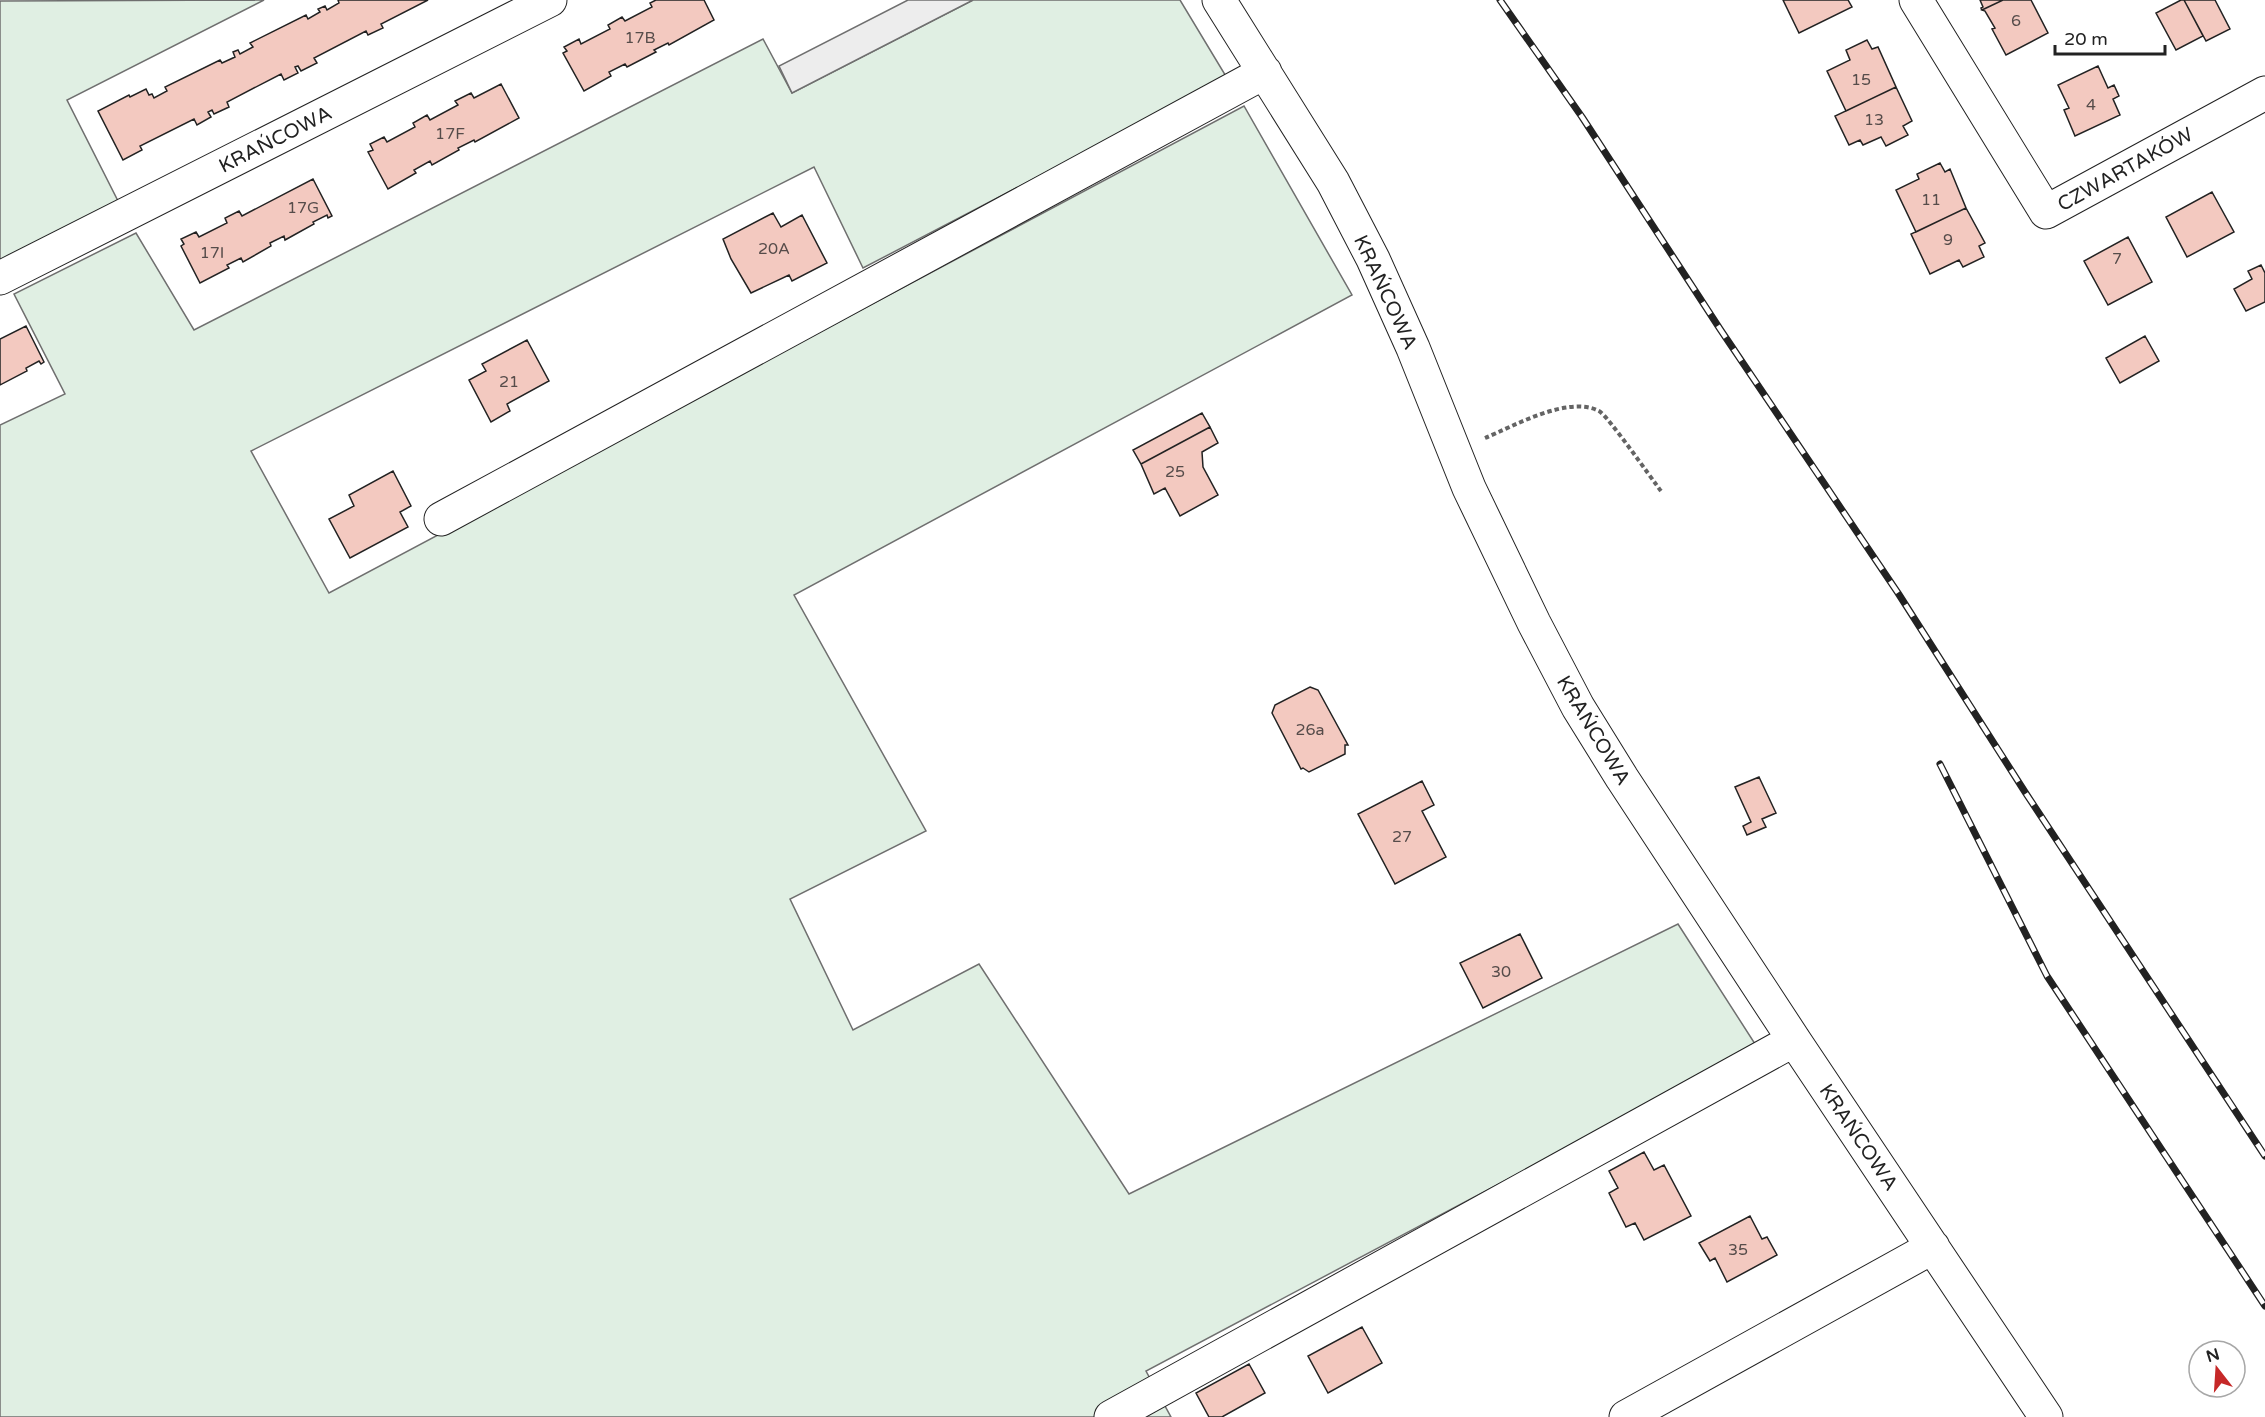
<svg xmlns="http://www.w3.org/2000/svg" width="2265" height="1417" font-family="'Varela Round',sans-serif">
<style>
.green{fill:#e0efe3;stroke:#6f6f6f;stroke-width:1.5}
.parking{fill:#ededed;stroke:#6f6f6f;stroke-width:1.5}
.building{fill:#f3c9c0;stroke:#222;stroke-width:1.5}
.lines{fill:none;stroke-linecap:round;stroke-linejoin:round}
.minor-casing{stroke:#222;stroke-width:35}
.path{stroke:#646464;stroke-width:4;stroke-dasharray:4.5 3;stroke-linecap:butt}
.minor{stroke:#fff;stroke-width:33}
.rail-casing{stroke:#222;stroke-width:7}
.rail{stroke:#fff;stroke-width:4.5;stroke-dasharray:14;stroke-linecap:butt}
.labels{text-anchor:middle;stroke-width:4.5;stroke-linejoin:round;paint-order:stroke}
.number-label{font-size:16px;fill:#564c4a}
.street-label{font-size:20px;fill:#222;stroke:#fff}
</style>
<rect width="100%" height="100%" fill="#fff"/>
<!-- green -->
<path class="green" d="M264,0L67,100L119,203L0,263V1Z
M973,0H1180L1227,78L863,268L814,167L251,451L329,593L1244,106L1352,295L794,595L926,831L790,899L853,1030L979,964L1129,1194L1678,924L1757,1047L1146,1371L1171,1417H0V425L65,394L14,294L136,233L194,330L763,39L792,93Z"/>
<!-- parking -->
<path class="parking" d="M908,0H973L792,93L779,66Z"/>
<!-- building -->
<path class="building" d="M338,0H428L381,24L383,28L368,35L366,31L314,58L317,63L301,71L298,66L295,67L298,73L284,80L281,74L227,102L229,107L214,114L212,110L208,112L211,117L197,125L194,119L140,146L142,150L123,160L98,111L129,95L130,97L146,89L149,95L152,94L154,98L167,91L165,87L220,60L222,63L235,57L233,52L238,50L240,54L253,47L250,43L306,15L308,19L320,12L318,9L325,6L327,10L339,3Z
M656,0H704L714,20L669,45L668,43L654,50L656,52L627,67L625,64L609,72L611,76L584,91L563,53L567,51L564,47L579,39L581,44L610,29L608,25L622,17L625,21L652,7L650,3Z
M1783,0H1848L1852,7L1799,33Z
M1980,0H2003L1982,10L1981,8L1983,7Z
M2003,0H2031L2048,33L2006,55L1992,29L1995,28L1985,11L1982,10Z
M2181,0H2184L2203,36L2176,50L2156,13Z
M2184,0H2215L2230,29L2206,41Z
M1867,40L1872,49L1878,47L1896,87L1846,111L1827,71L1850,60L1846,50Z
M2098,66L2108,88L2114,85L2119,96L2113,99L2120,115L2075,136L2064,110L2069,108L2058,85Z
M501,84L519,118L475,142L474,140L458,148L459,150L432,165L430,161L414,170L416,173L388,189L368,152L373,150L370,144L384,137L387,142L415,127L413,123L427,115L430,120L458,105L455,101L471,93L474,98Z
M1896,87L1912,121L1903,126L1908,135L1886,146L1881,137L1863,145L1860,140L1849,145L1835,116Z
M1940,163L1945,172L1950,169L1966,208L1916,232L1896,190L1919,179L1917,174Z
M313,179L332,216L328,218L327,215L313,222L314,224L285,240L284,236L270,243L271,246L243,262L241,258L227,265L229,268L200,283L181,246L184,244L181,239L196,232L199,237L227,223L225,218L239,211L242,216Z
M2212,192L2234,232L2187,257L2166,217Z
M1966,208L1985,243L1979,246L1984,257L1963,267L1959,260L1930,274L1911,234Z
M773,213L781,227L802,215L827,263L792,281L789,275L751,293L731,259L723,239Z
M2128,237L2152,282L2108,305L2084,261Z
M2261,265L2265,273V302L2246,311L2234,289L2252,279L2248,271Z
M26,326L44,362L41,364L39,361L26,368L27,371L0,385V339Z
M2145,336L2159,361L2120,383L2106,358Z
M527,340L549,381L507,404L510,411L491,422L469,380L486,371L482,364Z
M1202,413L1210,427L1141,464L1133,450Z
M1210,427L1218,443L1202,452L1203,467L1218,495L1180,516L1165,488L1154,494L1141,464Z
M393,471L411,506L400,512L408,527L350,558L329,519L354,506L349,495Z
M1310,687L1318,690L1348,745H1345V754L1309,772L1303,768L1301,769L1272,713L1275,705Z
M1759,777L1776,813L1762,819L1766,827L1747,835L1743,826L1751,822L1735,787Z
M1422,781L1434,805L1422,811L1446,857L1395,884L1358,814Z
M1520,934L1542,978L1483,1008L1460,963Z
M1644,1152L1654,1170L1664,1165L1691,1216L1644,1240L1635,1223L1626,1227L1609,1193L1618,1188L1609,1171Z
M1750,1216L1762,1239L1767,1237L1777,1255L1727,1282L1715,1258L1710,1261L1699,1243Z
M1362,1327L1382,1363L1328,1393L1308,1356Z
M1249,1364L1265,1393L1222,1417H1209L1196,1393Z"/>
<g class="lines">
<!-- minor casing -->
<g class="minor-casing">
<path id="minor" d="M1219,0L1333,182L1373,259L1413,348L1469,488L1534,623L1578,707L1622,778L1794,1040L2046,1417
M1916,0L2046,212L2265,93
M0,278L550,0
M441,519L1265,72
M1111,1417L1794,1040
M1626,1417L1933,1247"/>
</g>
<!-- path -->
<path class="path" d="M1485,438C1514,426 1568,395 1599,411C1608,416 1651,478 1661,491"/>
<!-- minor -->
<use href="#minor" class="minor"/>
<!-- rail casing -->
<g class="rail-casing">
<path id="rail" d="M1500,0L1582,117L1720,329L1898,593L2025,792L2265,1156
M1940,764L2047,976L2265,1306"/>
</g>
<!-- rail -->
<use href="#rail" class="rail"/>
</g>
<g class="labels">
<!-- number labels -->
<g class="number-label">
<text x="2016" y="26">6</text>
<text x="640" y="43">17B</text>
<text x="1861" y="85">15</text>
<text x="2091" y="110">4</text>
<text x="1874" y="125">13</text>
<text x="450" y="139">17F</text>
<text x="1931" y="205">11</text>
<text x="303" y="213">17G</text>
<text x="1948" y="245">9</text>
<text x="774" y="254">20A</text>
<text x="212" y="258">17I</text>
<text x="2117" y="264">7</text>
<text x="509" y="387">21</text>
<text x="1175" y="477">25</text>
<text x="1310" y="735">26a</text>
<text x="1402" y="842">27</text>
<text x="1501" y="977">30</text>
<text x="1738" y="1255">35</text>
</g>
<!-- street labels -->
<g class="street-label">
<text transform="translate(275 139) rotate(-27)" y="7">KRAŃCOWA</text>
<text transform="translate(2125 169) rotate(-29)" y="7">CZWARTAKÓW</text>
<text transform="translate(1386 292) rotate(65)" y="7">KRAŃCOWA</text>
<text transform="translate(1594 730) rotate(59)" y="7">KRAŃCOWA</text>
<text transform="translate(1859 1137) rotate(56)" y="7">KRAŃCOWA</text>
</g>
</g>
<!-- north arrow -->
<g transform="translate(2217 1369) rotate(343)"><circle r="28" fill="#ffffff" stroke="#a7a7a7" stroke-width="1.5"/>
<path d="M0-4.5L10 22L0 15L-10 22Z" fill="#c62828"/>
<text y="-9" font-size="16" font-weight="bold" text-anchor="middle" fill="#222222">N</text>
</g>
<!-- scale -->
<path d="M2055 45v9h110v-9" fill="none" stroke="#222222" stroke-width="3"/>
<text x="2064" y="45" font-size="18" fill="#222222" stroke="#ffffff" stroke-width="4.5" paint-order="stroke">20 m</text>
</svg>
